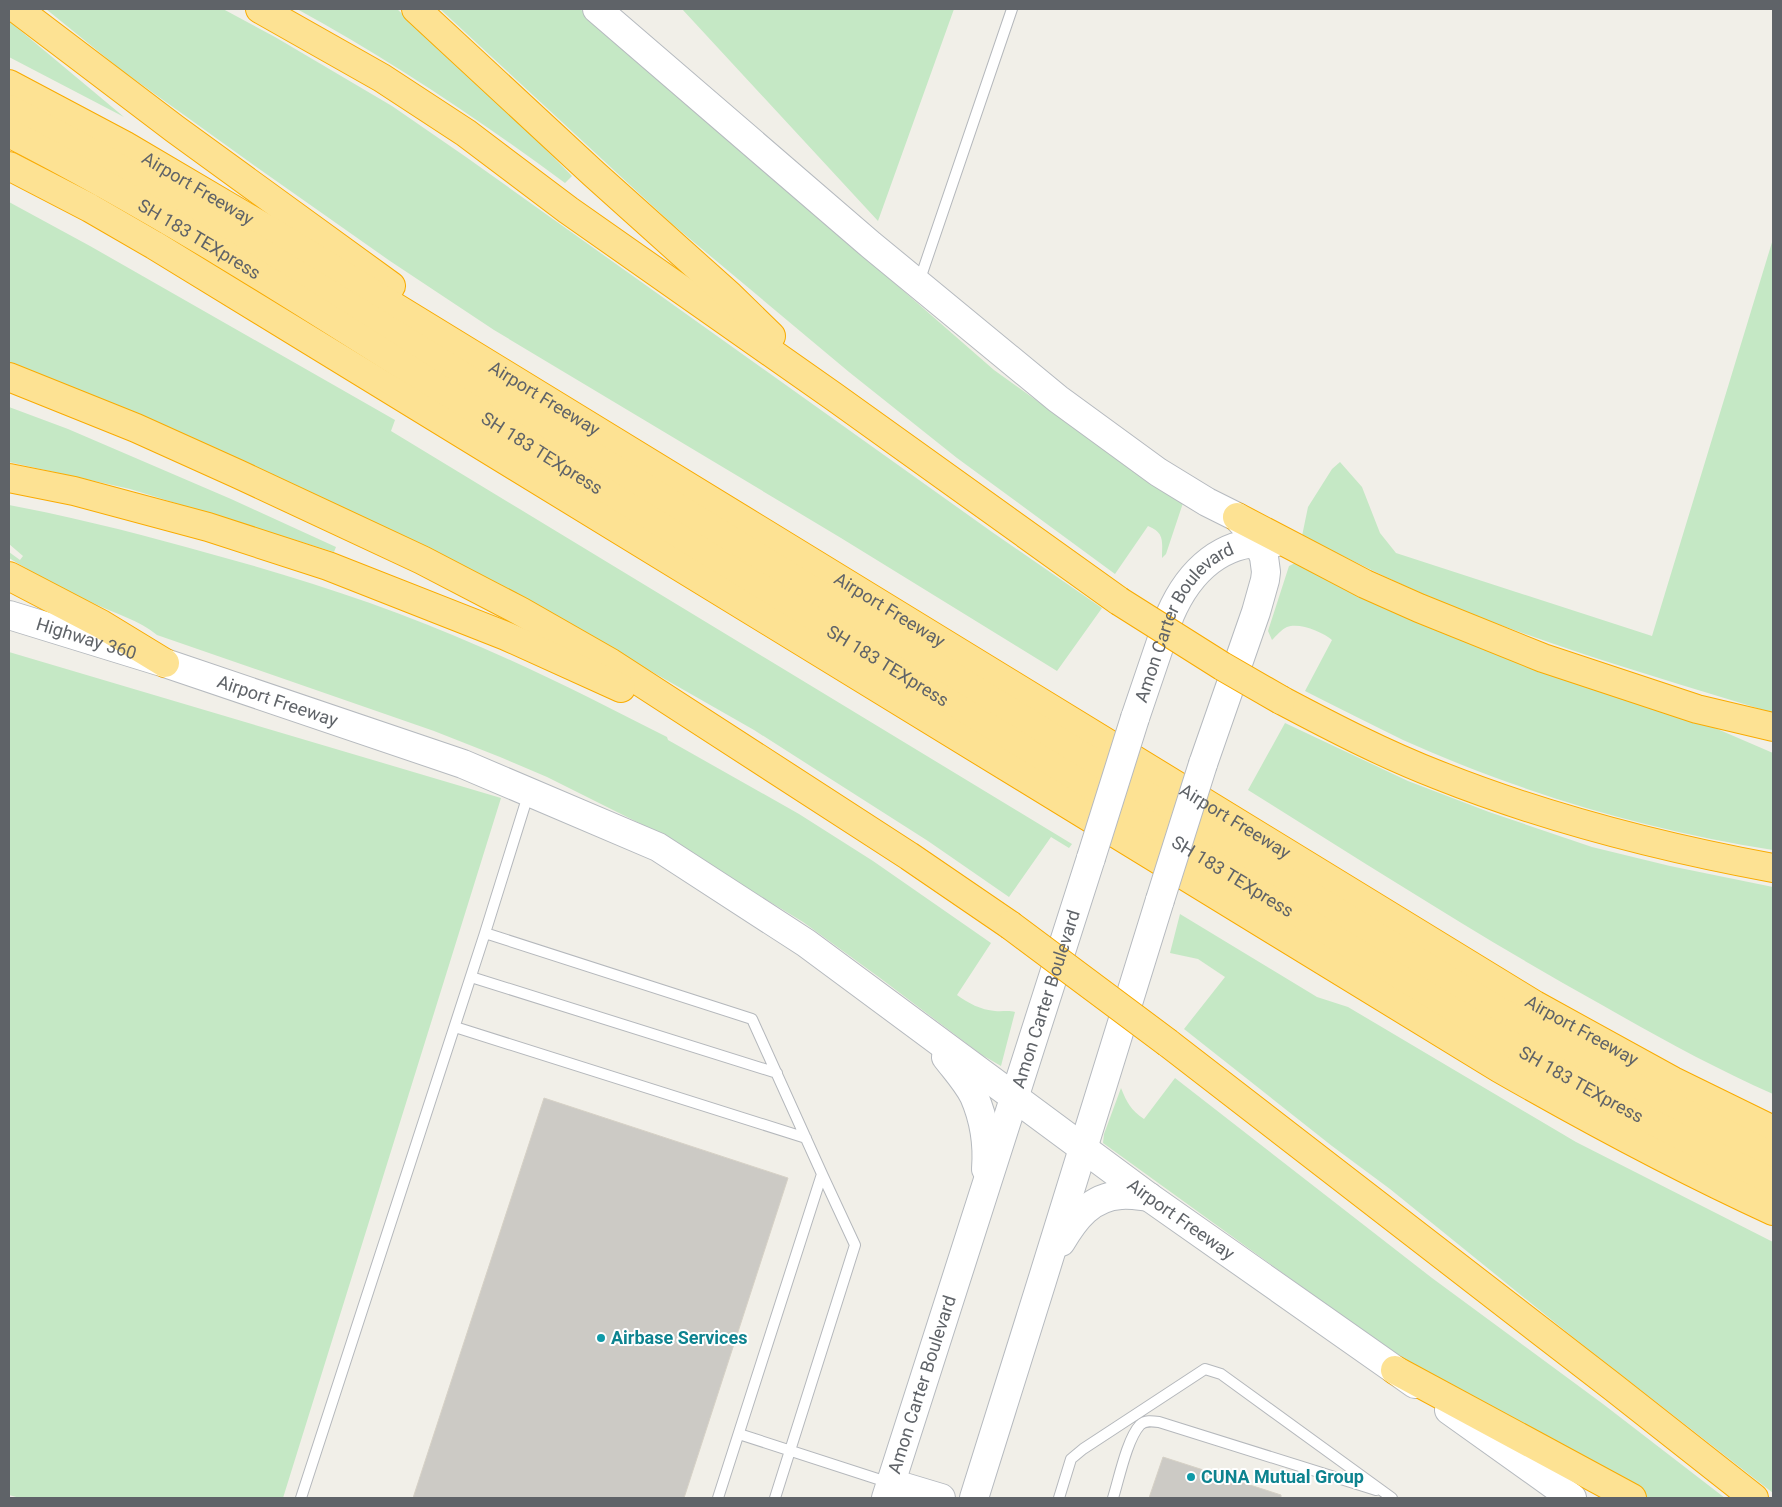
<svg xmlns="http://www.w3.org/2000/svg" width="1782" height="1507" font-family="Roboto,sans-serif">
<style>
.green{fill:#c5e8c5}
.building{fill:#cccac5;stroke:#d6d1c6}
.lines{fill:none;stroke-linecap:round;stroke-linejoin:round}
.lane-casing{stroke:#b5b8bc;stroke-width:12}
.secondary-casing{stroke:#b6babf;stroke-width:30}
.highway-casing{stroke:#f9ab00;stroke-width:30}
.lane{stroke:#fff;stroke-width:10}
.secondary{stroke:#fff;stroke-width:28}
.highway{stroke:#fde293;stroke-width:28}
.secondary-bridge-casing{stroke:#b6babf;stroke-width:30;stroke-linecap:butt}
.highway-bridge-casing{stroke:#f9ab00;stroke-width:30;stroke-linecap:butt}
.secondary-bridge{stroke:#fff;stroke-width:28}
.highway-bridge{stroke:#fde293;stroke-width:28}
.culture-dot{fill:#0f9aa8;stroke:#fff;stroke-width:2}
.labels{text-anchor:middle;stroke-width:4;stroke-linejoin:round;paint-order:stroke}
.street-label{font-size:18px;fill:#5f6368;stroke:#fff}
.culture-label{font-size:18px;font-weight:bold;fill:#0d838f;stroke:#fff;text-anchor:start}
</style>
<rect width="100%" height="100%" fill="#f1efe8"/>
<!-- green -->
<path class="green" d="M46,9H223L275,37L392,106L466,157L992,532L1102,608L1057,671L841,538L494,330L390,261L255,166L120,69Z
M297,9H397L504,107L572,176L565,183C480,120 390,60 297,9Z
M440,9H580L584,12L994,370L1114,456L1184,500L1166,554L1162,558C1162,541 1165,533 1148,526L1115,574L957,458L849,372L671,223Z
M682,9H954L878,221Z
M9,21L124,117L9,57Z
M9,202L90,246L395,420L391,431L1072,844L1069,848L1051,837L1009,897L928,841L754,730L598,641L9,368Z
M1773,239V713C1669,681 1565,651 1464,611C1408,589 1355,562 1302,536L1308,507L1332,469L1340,462L1362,487L1380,533L1396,553L1652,636Z
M9,407L68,429L231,499L336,547L334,552L130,489L9,462Z
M9,505C77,518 144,535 211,554C304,579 395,609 483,648C546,675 606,706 667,737L668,740L799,814L873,861L991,943L957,995C968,1003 981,1010 995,1011C1002,1012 1008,1010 1015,1012L1001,1066L982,1055L880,978L803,922L649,828L547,777L500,757L434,731L157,635C139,620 116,614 95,604C66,590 36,575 9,558V552L20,560L23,556L9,544Z
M1295,563L1365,598L1708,725L1773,753V850C1646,830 1521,793 1403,740C1370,724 1337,707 1305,691L1332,640C1323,632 1299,622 1287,627C1282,629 1276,636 1272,640L1268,631L1289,566Z
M9,652L501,798L283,1498H20L9,1495Z
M1285,723L1408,781L1489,812L1592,847L1670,866L1773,887V1094C1714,1068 1658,1037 1602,1005C1481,938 1365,863 1248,790Z
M1180,914L1317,997L1348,1007L1576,1142L1773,1242V1493L1574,1338L1390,1189L1332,1146L1184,1029L1225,977L1198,959L1170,953Z
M1175,1078L1432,1278L1603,1404L1725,1498H1645L1427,1374L1381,1344L1103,1143L1104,1134L1121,1088C1127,1103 1131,1110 1144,1119Z"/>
<!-- building -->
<path class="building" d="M544,1098L788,1178L684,1498H413Z
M1163,1457L1281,1495V1498H1149Z"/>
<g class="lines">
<!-- lane casing -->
<g class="lane-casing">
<path id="lane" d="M919,282L1012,9
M529,792L485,933L752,1019L822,1174L718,1498
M471,977L777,1073
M455,1027L806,1138
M739,1434L890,1483
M301,1498L485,933
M775,1498L855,1245L822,1174
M1059,1498L1071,1459L1083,1449L1205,1369L1221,1374L1392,1498
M1113,1498C1119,1479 1127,1439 1140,1425C1145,1420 1152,1421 1159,1422L1376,1490"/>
</g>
<!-- secondary casing -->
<g class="secondary-casing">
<g id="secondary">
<path d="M597,9L871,245L1058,399L1158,472L1207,502L1237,517L1249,530L1258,543L1264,557L1266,572L1265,580L1256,612L1203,764"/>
<path id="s1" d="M9,615L165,663L463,764L658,847L806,943L1149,1197L1415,1384"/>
<path id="s2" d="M1135,718L1170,615C1189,571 1223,538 1274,543"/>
<path d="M946,1057C955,1069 967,1082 974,1096C984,1119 988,1144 986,1169"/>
<path d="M1061,1242C1075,1218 1091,1197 1121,1195C1130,1194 1140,1196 1149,1197"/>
<path d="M1449,1410L1572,1498"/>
<path d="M891,1483L941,1498"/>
<path id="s3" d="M886,1498C953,1284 1024,1072 1091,858"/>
<path d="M974,1498C1037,1299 1098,1099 1160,900"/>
</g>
</g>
<!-- highway casing -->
<g class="highway-casing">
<g id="highway">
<path d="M17,9L175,129L391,286"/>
<path d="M260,9L382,78L466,133L568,210L833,396L1119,601"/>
<path d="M416,9L594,174L730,296L771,336"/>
<path id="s4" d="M9,84L124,145L292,244L1535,1005L1673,1081L1773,1130"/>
<path d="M9,109L102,158L246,243L1492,1007C1584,1060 1677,1111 1773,1157"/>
<path id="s5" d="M9,133C199,230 376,350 557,463C788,606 1021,747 1253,889C1422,993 1592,1100 1773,1183"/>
<path d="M9,166L90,208L154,245L1499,1068C1588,1119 1679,1168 1773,1211"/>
<path d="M9,377L136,428L238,474L422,560L520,611L611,663L909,856L1010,925"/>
<path d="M9,478L74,491L208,527L328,566L506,636L621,688"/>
<path d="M1237,517L1365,584L1419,608L1543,658L1697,709L1773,727"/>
<path d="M9,576L101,624L165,663"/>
<path d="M1281,700C1332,727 1384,754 1438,775C1546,818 1659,847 1773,868"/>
<path d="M1168,1043L1613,1387L1754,1498"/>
<path d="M1395,1370L1632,1498"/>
</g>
</g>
<!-- lane -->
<use href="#lane" class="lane"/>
<!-- secondary -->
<use href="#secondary" class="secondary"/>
<!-- highway -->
<use href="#highway" class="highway"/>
<!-- secondary-bridge casing -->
<g class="secondary-bridge-casing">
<path id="secondary-bridge" d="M1091,858L1135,718
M1160,900L1203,764"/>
</g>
<!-- highway-bridge casing -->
<g class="highway-bridge-casing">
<path id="highway-bridge" d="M1119,601L1222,666L1281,700
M1010,925L1168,1043"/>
</g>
<!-- secondary-bridge -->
<use href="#secondary-bridge" class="secondary-bridge"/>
<!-- highway-bridge -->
<use href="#highway-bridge" class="highway-bridge"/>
</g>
<!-- markers -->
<g class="culture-dot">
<circle cx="601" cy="1338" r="5"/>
<circle cx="1191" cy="1477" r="5"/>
</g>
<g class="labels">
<!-- street labels -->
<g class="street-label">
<text dy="6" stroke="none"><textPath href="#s4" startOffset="216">Airport Freeway</textPath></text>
<text dy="6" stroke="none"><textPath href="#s5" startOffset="218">SH 183 TEXpress</textPath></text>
<text dy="6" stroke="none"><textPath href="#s4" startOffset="621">Airport Freeway</textPath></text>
<text dy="6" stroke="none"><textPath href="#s5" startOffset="622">SH 183 TEXpress</textPath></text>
<text dy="6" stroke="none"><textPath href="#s4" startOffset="1026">Airport Freeway</textPath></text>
<text dy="6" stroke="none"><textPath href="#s2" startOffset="110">Amon Carter Boulevard</textPath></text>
<text dy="6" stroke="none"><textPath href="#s1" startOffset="81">Highway 360</textPath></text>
<text dy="6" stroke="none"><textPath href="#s5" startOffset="1028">SH 183 TEXpress</textPath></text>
<text dy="6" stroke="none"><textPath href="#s1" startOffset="282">Airport Freeway</textPath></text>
<text dy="6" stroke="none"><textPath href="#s4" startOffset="1431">Airport Freeway</textPath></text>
<text dy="6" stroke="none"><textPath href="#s5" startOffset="1432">SH 183 TEXpress</textPath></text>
<text dy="6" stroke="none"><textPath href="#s3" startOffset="524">Amon Carter Boulevard</textPath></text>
<text dy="6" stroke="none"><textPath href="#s4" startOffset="1836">Airport Freeway</textPath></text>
<text dy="6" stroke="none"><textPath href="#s5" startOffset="1838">SH 183 TEXpress</textPath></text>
<text dy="6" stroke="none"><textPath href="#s1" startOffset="1332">Airport Freeway</textPath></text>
<text dy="6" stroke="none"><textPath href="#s3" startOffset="119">Amon Carter Boulevard</textPath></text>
</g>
<!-- culture labels -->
<g class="culture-label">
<text x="611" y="1344">Airbase Services</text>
<text x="1201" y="1483">CUNA Mutual Group</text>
</g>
</g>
<!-- border -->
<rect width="1782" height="1507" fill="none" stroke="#5f6368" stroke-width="20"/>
</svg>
